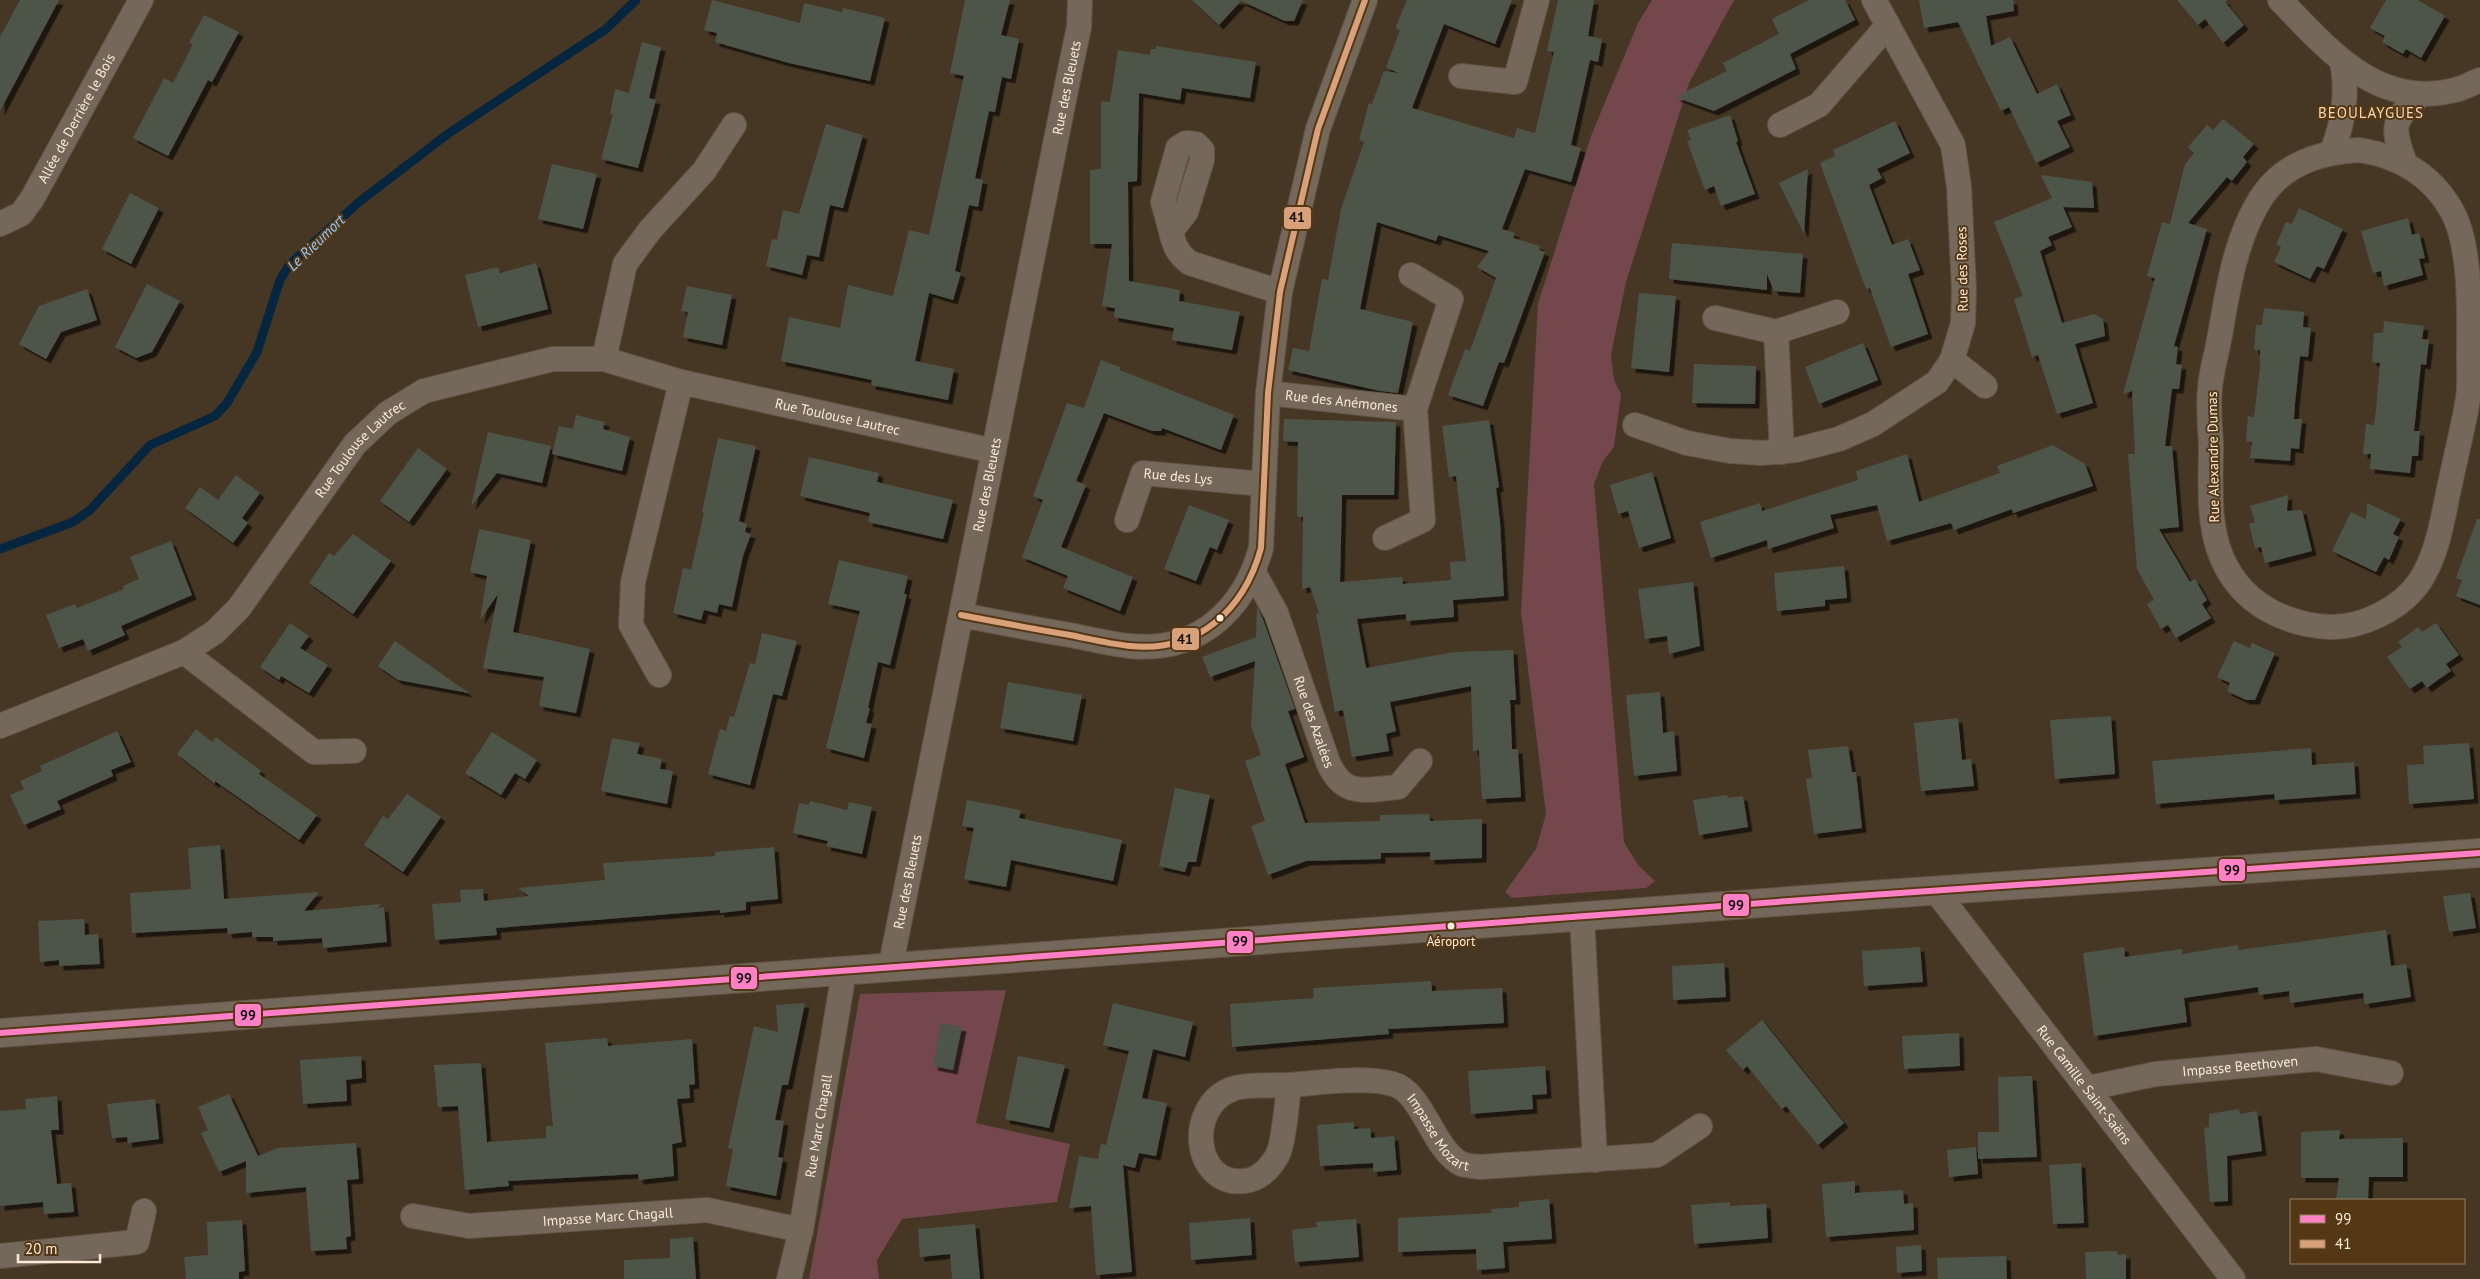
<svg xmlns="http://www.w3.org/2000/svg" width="2480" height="1279" font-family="'PT Sans',sans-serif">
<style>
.green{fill:#74474c}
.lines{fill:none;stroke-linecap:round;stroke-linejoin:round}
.stream{stroke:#062640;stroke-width:9}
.building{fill:#4e5449;filter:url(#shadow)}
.minor-casing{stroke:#615343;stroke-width:26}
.tertiary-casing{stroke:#615343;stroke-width:30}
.minor{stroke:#74685a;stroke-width:24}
.tertiary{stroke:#74685a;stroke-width:28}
.bus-1-casing{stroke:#543816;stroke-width:10}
.bus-2-casing{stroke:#543816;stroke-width:10}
.bus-1{stroke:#ff80c5;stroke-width:6}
.bus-2{stroke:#d9a179;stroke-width:6}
.bus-dot{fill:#fcead8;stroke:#543816;stroke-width:2}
.labels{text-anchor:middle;stroke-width:4;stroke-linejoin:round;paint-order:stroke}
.bus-label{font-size:13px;fill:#fcead8;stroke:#543816}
.street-label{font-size:14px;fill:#fcead8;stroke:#543816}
.neighbourhood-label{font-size:15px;letter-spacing:1px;fill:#fbd8b3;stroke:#543816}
.water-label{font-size:15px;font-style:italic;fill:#92c9ff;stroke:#543816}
.line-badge{stroke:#543816;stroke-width:2}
.pale-badge-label{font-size:14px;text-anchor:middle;font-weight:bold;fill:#111}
</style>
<defs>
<filter id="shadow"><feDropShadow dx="4.5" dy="4.5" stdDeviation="0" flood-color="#0009"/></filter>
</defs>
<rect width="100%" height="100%" fill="#463724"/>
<!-- green -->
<path class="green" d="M1652,0H1734L1689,83L1626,282L1611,355L1614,380L1621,394L1614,447L1603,461L1594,484L1624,842L1638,865L1655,881L1646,888L1512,898L1505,892L1536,849L1546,814L1521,612L1538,304L1591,136L1638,23Z
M1006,990L976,1123L1070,1144L1057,1202L902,1219L877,1260L879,1279H809L860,994Z"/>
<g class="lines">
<!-- stream -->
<path class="stream" d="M0,549L73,522L90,510L150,445L215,416L227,403L257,352L280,280L289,265L359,202L449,133L606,29L636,0"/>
</g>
<!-- building -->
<path class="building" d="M20,0H59L0,111V37Z
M712,0L800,23L804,3L842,12L843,8L885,18L870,81L789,63L715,42L717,33L704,30Z
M965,0H1010L1001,35L1019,39L1011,79L1002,77L995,112L989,111L975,178L983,180L978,207L969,205L955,271L961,273L953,300L929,293L915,361L954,369L948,400L871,385L872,380L781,361L789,317L840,328L848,285L893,296L909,230L929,235L964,76L950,73Z
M1192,0H1303L1294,21H1285L1241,1L1219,25Z
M1407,0H1512L1495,44L1444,24L1412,108L1514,138L1517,128L1535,133L1554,52L1547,51L1558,0H1594L1588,36L1602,39L1598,62L1590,60L1571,145L1581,148L1571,182L1525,169L1502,229L1515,233L1513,238L1540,246L1539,250L1545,252L1504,363L1499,362L1483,406L1448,395L1465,349L1470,351L1496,278L1477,267L1489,251L1438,235L1436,241L1377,222L1360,309L1413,322L1398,393L1380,391L1288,370L1293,348L1309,351L1322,279L1328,280L1341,209L1364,142L1359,140L1369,103L1372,104L1384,71L1398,73L1386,67L1400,30L1396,28L1397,23Z
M1809,0H1845L1855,20L1790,54L1796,69L1714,111L1675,97L1727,71L1723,63L1779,34L1772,19Z
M1919,0H2013L2014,11L1986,16L1991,46L2010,37L2037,94L2057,84L2071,115L2057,121L2070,147L2036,163L2009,107L2001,111L1958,22L1924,28Z
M2177,0H2227L2225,2L2244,25L2223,43L2205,19L2198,25Z
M2386,0H2418L2445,16L2421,58L2406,49L2403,54L2382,42L2385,36L2370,28Z
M204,15L239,32L212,82L208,80L168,156L133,138L164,78L173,83L193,44L189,43Z
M642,42L661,47L649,98L656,100L638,168L601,159L613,114H610L615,89L629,93Z
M1156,46L1256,62L1250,98L1182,88L1180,100L1139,93L1137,181L1128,182L1129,281L1180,290L1179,301L1240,312L1232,350L1172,340L1174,328L1114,317L1115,308L1102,306L1112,244H1090V170L1101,169V101L1110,102L1118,50L1150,55L1151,49H1156Z
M1730,115L1738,141L1736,142L1755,194L1721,206L1714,186L1705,190L1687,141L1691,140L1687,130Z
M2223,119L2254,144L2243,157L2247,162L2232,181L2227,177L2188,223L2207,229L2174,346L2178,347L2176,364L2182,365L2179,389H2172L2165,446H2172L2179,527L2159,529L2190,582L2195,579L2207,600L2202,604L2211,618L2176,638L2168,625L2161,629L2147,604L2154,600L2137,569L2128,454H2135L2132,391L2123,394L2155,278L2147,276L2162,222L2170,224L2185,164L2194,153L2188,147L2207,125L2213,130Z
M1895,121L1910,153L1877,169L1882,178L1869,185L1892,245L1908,239L1920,270L1908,274L1928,334L1891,347L1870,288L1866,289L1820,163L1835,156L1833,150Z
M826,124L863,135L843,208L830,205L819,257L807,255L802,275L766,266L772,239L777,240L783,210L799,214Z
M552,164L597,174L583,229L538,219Z
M1808,169L1804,234L1779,183Z
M2041,175L2092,182L2094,208L2063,207L2072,227L2048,237L2052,245L2040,251L2062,323L2094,314L2103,319L2105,336L2075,344L2093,403L2057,414L2038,355L2032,357L2014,299L2023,296L1994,222L2052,198Z
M130,193L159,208L131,264L102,249Z
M2299,208L2343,229L2324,269L2317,266L2310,279L2274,262L2281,247L2276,244L2286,222L2292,224Z
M2408,218L2412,235L2419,233L2425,258L2419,259L2423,275L2384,286L2381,271L2373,273L2361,231Z
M1672,243L1803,254L1800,293L1774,291L1767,274V290L1669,279Z
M536,263L548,309L478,327L465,275L498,267L500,273Z
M147,284L180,301L152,352L136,358L115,347Z
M687,286L732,295L722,345L683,337L688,312L681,311Z
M87,289L97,320L61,332L46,359L19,344L39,306Z
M1639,293L1676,296L1669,372L1631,368Z
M2264,308L2304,312L2303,327L2311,328L2308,357L2300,356L2295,403L2294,419H2302L2299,449L2291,448L2290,461L2250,458L2252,442L2246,441L2248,416L2254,417L2260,367V350H2254L2256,325H2262Z
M2384,321L2424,326L2422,339L2429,340L2426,365L2421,364L2414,431H2420L2418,456H2412L2410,473L2370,469L2371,454H2363L2366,424L2374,425L2376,410L2380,363L2372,362L2374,333H2383Z
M1863,343L1878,380L1819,404L1805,367Z
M1101,360L1120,367V370L1234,415L1221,450L1162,428L1161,431H1152L1104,413L1076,481L1086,485L1061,547L1133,577L1120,611L1063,588L1068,576L1022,557L1043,500L1033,496L1067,403L1084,408Z
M1694,364L1756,366L1755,404L1692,403Z
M576,415L605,422L603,429L630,437L622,471L552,454L559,426L573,429Z
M1284,419L1396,422L1394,495H1342L1340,582L1402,577L1403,584L1451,580L1450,562L1466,561L1456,476L1449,477L1442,426L1489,420L1499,487L1496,488L1500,522L1504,596L1453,600L1454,617L1406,621V614L1357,619L1366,668L1454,652L1513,650L1516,700H1510L1512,749H1518L1521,797L1482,799L1479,750L1473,751L1471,686L1390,702L1396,731L1386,734L1389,751L1352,757L1343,710L1335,712L1316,614L1319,613L1310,587L1302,589L1303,517H1297L1298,442L1283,441Z
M488,432L551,446L542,483L497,473L471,506Z
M718,438L756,446L739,521L747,524L745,532L751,534L743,556L732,607L719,604L717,613L704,610L701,620L673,613L683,568L691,570L704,513L702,512Z
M2053,445L2085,464L2093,486L2013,513L2012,509L1954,530L1951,523L1887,541L1877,505L1830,515L1834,528L1768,549L1767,540L1711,558L1700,522L1760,503L1762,511L1858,480L1856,471L1907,454L1919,502L2000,473L1997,466Z
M418,448L447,469L409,522L380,501Z
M809,457L879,473L877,482L953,500L943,539L868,522L870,513L800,496Z
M1652,472L1671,538L1639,548L1628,511L1618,514L1610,485Z
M236,475L260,493L242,518L248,523L233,543L185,508L200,487L218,500Z
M2288,495L2287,511L2302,510L2312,551L2265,563L2261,547L2255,548L2249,524L2255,522L2250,506Z
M2367,503L2401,519L2393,534L2399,537L2389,560L2384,557L2376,572L2332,551L2351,512L2366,519Z
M1189,505L1229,520L1217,550L1210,547L1196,581L1164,569Z
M2477,519H2480V605L2456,596L2462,580L2456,578Z
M479,529L531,540L513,632L590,649L576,713L539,706L544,677L483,668L498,594L480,620L487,576L470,572Z
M353,534L391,561L353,614L309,583L329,553L334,556Z
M171,541L192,595L121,626L125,635L88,651L83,639L59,648L46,615L75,604L77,608L124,589L123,586L139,579L130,557Z
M839,560L908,576L904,594H907L890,665L878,662L868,708H870L866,723L872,724L864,758L826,748L860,611L828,604Z
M1844,566L1847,598L1825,600V606L1777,611L1774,573Z
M1693,582L1700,646L1669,654L1667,636L1645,639L1638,589Z
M1257,607L1263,619L1295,709L1288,711L1304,757L1285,764L1305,823L1380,821V815L1429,814L1430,821L1482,819V858L1430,860V852L1381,853V859L1306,861L1268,875L1251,826L1265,821L1245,761L1261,755L1251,726L1255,661L1210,677L1202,657L1256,637Z
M290,623L309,636L300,648L328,665L309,693L281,676L279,680L260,667Z
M2436,623L2459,655L2446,664L2451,671L2439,679L2427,688L2422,681L2410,689L2387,657L2402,647L2398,642L2418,627L2422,632Z
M762,633L797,641L782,696L773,694L750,785L708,774L720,729L726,731L730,716L734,717L750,663L755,664Z
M395,641L469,693L398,680L378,666Z
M2234,641L2250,648L2252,643L2275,653L2255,700H2246L2227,691L2230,683L2217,677Z
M1008,682L1082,695L1073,741L1000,728Z
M1660,692L1663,733L1674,731L1677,771L1634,776L1626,695Z
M2111,716L2115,774L2055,779L2050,720Z
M1958,718L1962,760L1971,759L1974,786L1921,791L1914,723Z
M196,729L212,742L216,737L261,771L259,774L317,815L299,840L215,781V784L177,754Z
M117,731L131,762L111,770L113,776L57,801L61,809L24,825L10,795L24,789L20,781L42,771L40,766Z
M492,732L537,760L525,779L515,773L501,795L465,773Z
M612,738L640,743L637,754L662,759L660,769L673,771L667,804L601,791Z
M2469,743L2474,799L2409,804L2407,765L2424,764L2423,746Z
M1848,746L1852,772H1856L1862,828L1814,834L1806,779L1812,778L1808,750Z
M2311,748L2312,765L2354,762L2356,794L2275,800L2274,794L2156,804L2152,761Z
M1175,788L1210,795L1196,862H1188L1185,872L1159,866Z
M407,794L441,817L403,872L364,845L383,816L388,819Z
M1727,795L1728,798L1743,796L1748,827L1699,835L1693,800Z
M967,800L1021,810L1019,818L1122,840L1113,881L1011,860L1006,887L964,879L974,828L962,826Z
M810,801L847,810L849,802L872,807L862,854L826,846L828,841L793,833L799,803L809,805Z
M220,845L224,899L319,892L304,911L381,904L378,908L384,907L387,942L323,948L322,938L273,941V937H252V932L228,934L227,928L132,933L130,893L191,889L188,848Z
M774,847L778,899L746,902V910L720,913V910L496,928L497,935L435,940L432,904L461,902L460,890L483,889L484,901L529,896L518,888L605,880L603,863L715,856V852Z
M2470,893L2476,928L2449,932L2443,896Z
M84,919L85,935L98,934L100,964L59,966V960L40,962L38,921Z
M2386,930L2391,966L2406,964L2411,997L2365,1004L2363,993L2290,1003L2289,991L2259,995L2258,987L2184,998L2187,1022L2094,1036L2083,953L2124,947L2125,957L2182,949V954L2238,945L2239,950Z
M1920,947L1923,982L1864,986L1862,951Z
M1724,963L1726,997L1673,1000L1672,966Z
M1431,981L1432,991L1502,988L1504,1023L1388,1029L1389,1034L1232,1047L1230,1004L1314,998L1313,988Z
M805,1003L788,1085H782L775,1120L784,1121L778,1157L783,1158L776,1196L726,1186L733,1149L728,1148L754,1026L778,1032L776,1005Z
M1113,1003L1193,1022L1185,1057L1153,1049L1142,1098L1167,1103L1156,1156L1139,1153L1135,1168L1123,1165L1132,1272L1096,1275L1091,1206L1069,1208L1079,1156L1098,1159L1101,1144L1106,1145L1129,1051L1103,1045Z
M1762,1020L1844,1123L1818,1145L1786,1106L1782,1109L1747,1066L1743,1070L1726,1050Z
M941,1023L962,1027L953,1070L933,1066Z
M1959,1033L1960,1066L1904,1069L1902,1036Z
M607,1038L608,1046L692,1039L695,1084L689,1085L690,1098L677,1099L682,1142L672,1144L674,1176L639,1180L638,1174L508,1181L509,1186L465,1190L458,1106L438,1107L434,1065L481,1063L487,1142L546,1138V1126H553L545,1043Z
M361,1056L362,1078L346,1080L347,1101L303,1104L300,1060Z
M1018,1056L1065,1065L1049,1128L1005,1119Z
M1545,1066L1547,1094L1532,1095L1533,1109L1471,1114L1468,1071Z
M2032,1076L2037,1157L1978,1159V1132H1999L1998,1077Z
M229,1094L258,1156L277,1148L356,1143L359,1179L347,1180L351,1236L346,1237L347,1249L311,1251L306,1187L246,1193V1161L219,1172L201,1133L208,1130L198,1107Z
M57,1096L59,1130H51L57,1184L71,1183L74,1212L44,1214L43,1202L0,1206V1111L26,1109L25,1099Z
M155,1099L159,1139L128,1143L127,1137L112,1138L107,1104Z
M2239,1109L2240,1114L2257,1111L2262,1151L2227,1156L2228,1201L2210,1202L2204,1128L2209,1127V1114Z
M1354,1122V1129L1370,1128L1371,1138L1394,1136L1397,1170L1373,1172V1163L1320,1166L1317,1125Z
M2340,1130L2339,1139L2403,1138V1177H2369L2368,1200H2336L2339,1178H2301V1132Z
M1976,1147L1978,1174L1949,1177L1947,1150Z
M2081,1163L2084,1223L2053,1224L2049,1165Z
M1855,1181V1193L1903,1190L1904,1204L1913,1203L1914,1230L1826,1237L1822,1184Z
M1549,1199L1552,1239L1503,1242L1505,1268L1477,1270L1476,1249L1398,1252V1218L1492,1213L1491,1209L1519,1207V1202Z
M1730,1202V1206L1766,1204L1768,1238L1694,1244L1691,1205Z
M1250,1218L1252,1255L1191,1260L1189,1223Z
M1356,1219L1359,1257L1295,1262L1292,1230L1317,1227L1316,1222Z
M242,1220L245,1271L239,1272V1279H186L184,1257L208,1255L207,1222Z
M975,1224L980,1279H952L950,1254L920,1257L918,1229Z
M693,1237L696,1279H624V1260L670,1258V1239Z
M1921,1245L1922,1271L1897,1273L1896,1247Z
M2117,1251L2118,1255L2126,1254V1279H2086L2085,1252Z
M2006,1256L2007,1279H1938L1937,1258Z"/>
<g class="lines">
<!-- minor casing -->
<g class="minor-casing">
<g id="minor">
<path d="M2280,0C2328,49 2377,110 2455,90C2464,88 2472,83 2480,80"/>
<path d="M1461,76L1515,82L1537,0"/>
<path d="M1780,125L1819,105L1888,25"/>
<path d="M2359,150C2399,156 2432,175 2452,211C2472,247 2469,316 2469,356C2469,370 2470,385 2468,399C2463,429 2455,459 2449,489C2442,521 2438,553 2420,581C2402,608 2362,628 2330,627C2289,625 2249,607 2228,570C2206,533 2211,486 2211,444C2210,426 2208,407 2210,389C2211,371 2217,353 2220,335C2228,288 2236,235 2263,195C2285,163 2322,152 2359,150Z"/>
<path d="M2332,152C2344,120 2348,94 2342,61"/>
<path d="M2405,163C2391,127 2392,120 2421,94"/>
<path id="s1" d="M0,224L21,214L32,199L141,0"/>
<path d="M1171,231L1163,202L1178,148L1186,143L1196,144L1202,150V160L1186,212L1171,231C1174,246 1178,254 1190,263L1280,292"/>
<path d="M1715,318L1776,332L1837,312"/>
<path d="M1776,332L1782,452"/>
<path d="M604,359L625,264L650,230L704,171L734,125"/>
<path d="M1952,360L1985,386"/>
<path id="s2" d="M1268,393L1415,409"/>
<path d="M1635,425L1687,443L1730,451L1762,453L1796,450L1839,439L1873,424L1937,382L1952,360L1963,323L1964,289L1959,187L1953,145L1874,0"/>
<path id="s3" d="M1127,520L1143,473L1263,484"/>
<path d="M1385,538L1423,520L1415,409L1451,299L1411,275"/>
<path id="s4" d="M1254,573L1276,613L1328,762C1343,798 1365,790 1398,787L1420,761"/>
<path d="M961,615C997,622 1034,629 1070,635C1090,639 1110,644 1130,646C1198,653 1244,610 1261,548L1268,393L1280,292L1318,129L1365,0"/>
<path d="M184,652L314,752L354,751"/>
<path d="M659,675L631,625L633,582L681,382"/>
<path id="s5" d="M0,726L184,652L215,632L239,608L355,444L388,413L424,391L553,359H604L681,382L994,451"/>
<path id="s6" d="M1936,891L2233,1279"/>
<path d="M1582,917L1595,1160"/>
<path id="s7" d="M890,969L1069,75L1079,27L1080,0"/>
<path id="s8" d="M1289,1085C1274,1086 1245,1084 1232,1089C1185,1107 1193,1187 1245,1181C1260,1179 1270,1168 1277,1156C1284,1144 1287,1101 1289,1085C1317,1083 1366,1076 1393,1084C1421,1091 1432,1145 1458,1162C1463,1166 1473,1166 1480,1167L1657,1155L1700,1126"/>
<path id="s9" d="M2088,1088L2156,1074L2316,1059L2391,1073"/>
<path id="s10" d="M413,1216L469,1226L707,1210L801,1230"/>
<path d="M0,1256L137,1242L144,1211"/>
<path id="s11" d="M789,1279L801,1230L844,972"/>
</g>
</g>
<!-- tertiary casing -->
<g class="tertiary-casing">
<path id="tertiary" d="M0,1033L1871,895L2480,853"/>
</g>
<!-- minor -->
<use href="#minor" class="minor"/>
<!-- tertiary -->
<use href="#tertiary" class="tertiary"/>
<!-- bus-1 casing -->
<g class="bus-1-casing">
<path id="bus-1" d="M0,1033L1871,895L2480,853"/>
</g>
<!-- bus-2 casing -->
<g class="bus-2-casing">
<path id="bus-2" d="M961,615C997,622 1034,629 1070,635C1090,639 1110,644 1130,646C1198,653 1244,610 1261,548L1268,393L1280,292L1318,129L1365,0"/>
</g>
<!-- bus-1 -->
<use href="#bus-1" class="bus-1"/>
<!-- bus-2 -->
<use href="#bus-2" class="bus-2"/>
</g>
<!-- markers -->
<g class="bus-dot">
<circle cx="1220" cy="618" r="4.5"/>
<circle cx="1451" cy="926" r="4.5"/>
</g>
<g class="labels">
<!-- bus labels -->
<g class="bus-label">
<text x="1451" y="946">Aéroport</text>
</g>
<!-- street labels -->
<g class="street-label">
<text dy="5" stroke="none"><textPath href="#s7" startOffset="899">Rue des Bleuets</textPath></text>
<text dy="5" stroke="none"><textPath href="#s1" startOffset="134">Allée de Derrière le Bois</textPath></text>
<text transform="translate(1962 269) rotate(-91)" y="5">Rue des Roses</text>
<text dy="5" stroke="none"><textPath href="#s2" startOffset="74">Rue des Anémones</textPath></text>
<text dy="5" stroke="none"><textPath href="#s5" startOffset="982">Rue Toulouse Lautrec</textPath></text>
<text dy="5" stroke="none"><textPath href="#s5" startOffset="470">Rue Toulouse Lautrec</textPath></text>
<text transform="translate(2213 457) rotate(-91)" y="5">Rue Alexandre Dumas</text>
<text dy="5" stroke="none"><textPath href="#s3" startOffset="85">Rue des Lys</textPath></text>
<text dy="5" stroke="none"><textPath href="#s7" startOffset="494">Rue des Bleuets</textPath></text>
<text dy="5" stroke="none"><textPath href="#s4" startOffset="161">Rue des Azalées</textPath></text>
<text dy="5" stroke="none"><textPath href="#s7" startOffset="89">Rue des Bleuets</textPath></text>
<text dy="5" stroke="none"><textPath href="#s9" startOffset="154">Impasse Beethoven</textPath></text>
<text dy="5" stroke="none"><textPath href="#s6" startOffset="244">Rue Camille Saint-Saëns</textPath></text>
<text dy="5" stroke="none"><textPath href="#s11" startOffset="156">Rue Marc Chagall</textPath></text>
<text dy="5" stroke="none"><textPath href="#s8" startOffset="476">Impasse Mozart</textPath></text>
<text dy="5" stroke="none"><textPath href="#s10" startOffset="196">Impasse Marc Chagall</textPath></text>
</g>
<!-- neighbourhood labels -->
<g class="neighbourhood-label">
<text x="2371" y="118">BEOULAYGUES</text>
</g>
<!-- water labels -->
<g class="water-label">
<text transform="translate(316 243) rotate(-44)" y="5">Le Rieumort</text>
</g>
</g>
<g class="line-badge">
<rect x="1283" y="206" width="29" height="24" rx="5" fill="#d9a179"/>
<rect x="1171" y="627" width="29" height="24" rx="5" fill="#d9a179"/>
<rect x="2218" y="858" width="28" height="24" rx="5" fill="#ff80c5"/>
<rect x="1722" y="893" width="28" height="24" rx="5" fill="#ff80c5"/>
<rect x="1226" y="930" width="28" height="24" rx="5" fill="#ff80c5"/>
<rect x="730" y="966" width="28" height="24" rx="5" fill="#ff80c5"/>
<rect x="234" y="1003" width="28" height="24" rx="5" fill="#ff80c5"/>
</g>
<g class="pale-badge-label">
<text x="1297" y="222">41</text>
<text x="1185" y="644">41</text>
<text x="2232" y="875">99</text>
<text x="1736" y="910">99</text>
<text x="1240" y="946">99</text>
<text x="744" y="983">99</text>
<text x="248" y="1020">99</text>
</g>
<!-- legend -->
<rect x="2290" y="1199" width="175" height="65" fill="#543816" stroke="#977f64"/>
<rect x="2300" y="1215" width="25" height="8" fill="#ff80c5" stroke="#977f64"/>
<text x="2335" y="1224" font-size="15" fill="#fcead8">99</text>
<rect x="2300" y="1240" width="25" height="8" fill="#d9a179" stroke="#977f64"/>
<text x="2335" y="1249" font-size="15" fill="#fcead8">41</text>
<!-- scale -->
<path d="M18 1254v8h82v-8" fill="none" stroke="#fcead8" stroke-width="2.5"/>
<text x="25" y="1254" font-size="15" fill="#fcead8" stroke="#543816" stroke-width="4" paint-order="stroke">20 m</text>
</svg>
